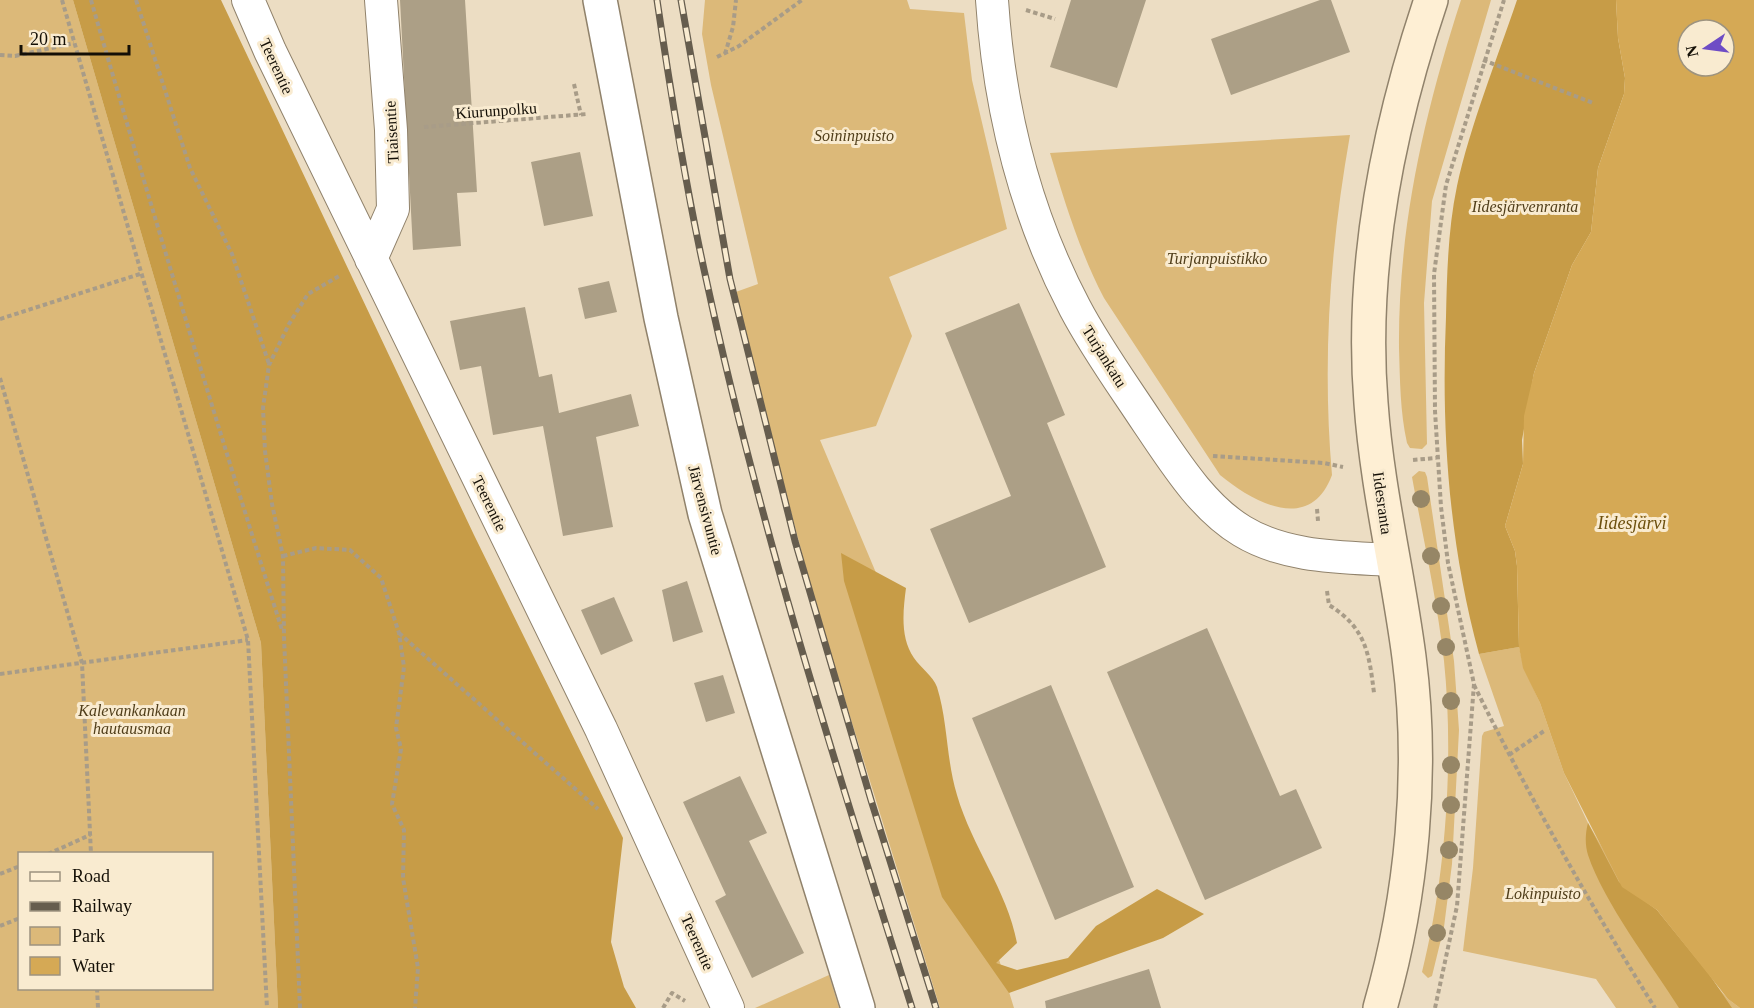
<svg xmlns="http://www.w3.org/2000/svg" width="1754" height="1008" font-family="Georgia,serif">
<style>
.green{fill:#dcb979;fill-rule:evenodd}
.forest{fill:#c79c47}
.water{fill:#d5a955;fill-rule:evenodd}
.building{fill:#ac9f86}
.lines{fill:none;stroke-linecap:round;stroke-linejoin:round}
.minor-casing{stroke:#90826b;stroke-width:34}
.tertiary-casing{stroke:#90826b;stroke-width:36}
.secondary-casing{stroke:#90826b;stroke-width:36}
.path{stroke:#a89c88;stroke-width:4;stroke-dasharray:4.5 3;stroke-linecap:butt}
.minor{stroke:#fff;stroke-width:32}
.tertiary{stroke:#fff;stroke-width:33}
.secondary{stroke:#feefd4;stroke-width:33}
.rail-casing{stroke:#665d4e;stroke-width:7}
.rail{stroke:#f9ebd0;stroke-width:4.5;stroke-dasharray:14;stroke-linecap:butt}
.tree{fill:#968666}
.labels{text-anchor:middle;stroke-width:6;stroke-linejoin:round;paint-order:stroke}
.street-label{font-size:16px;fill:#140f06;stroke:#f9ebd0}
.park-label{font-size:16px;font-style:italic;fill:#503e1a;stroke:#f9ebd0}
.water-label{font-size:18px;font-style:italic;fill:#6d500e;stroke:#f9ebd0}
</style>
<rect width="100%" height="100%" fill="#ecddc3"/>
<!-- green -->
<path class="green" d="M0,0H73L261,643L278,1008H0ZM20,854H212V988H20Z
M705,0H907L910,9L964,13L972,80L1007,229L889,277L912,336L876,426L820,440L890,606L1014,1008H940L816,606L733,293L758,284L711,85L702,34Z
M1461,0H1491L1432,201L1424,303L1427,444L1422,449L1410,448L1407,443C1400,412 1400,380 1399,348C1398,228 1424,114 1461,0Z
M1350,135C1330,248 1322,360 1332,475C1310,534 1254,503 1220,475L1104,298C1080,252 1065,203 1050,153Z
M1419,471L1425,472L1427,477L1454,661L1459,730L1452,864L1444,927L1432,976L1428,978L1422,972C1446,877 1454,758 1444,661C1437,599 1423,538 1412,477Z
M1519,647L1524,668L1540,703L1564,773L1588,823L1617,873L1728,999L1740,1008H1616L1596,979L1463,951L1473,868L1482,736L1484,732L1504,726L1479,654Z
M829,975L839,1008H755Z"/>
<!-- forest -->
<path class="forest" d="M73,0H221L474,535L623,838L611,942L624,987L636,1008H278L261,643Z
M1517,0H1616L1618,38L1625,78L1624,94L1598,168L1591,232L1572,265L1534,373L1522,440L1523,464L1505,526L1515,551L1517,566L1519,647L1479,654C1449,543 1441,431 1446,317C1447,273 1448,229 1457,186C1470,126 1497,59 1517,0Z
M841,553L906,588C903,611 900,638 914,658C921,668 933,676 937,687C948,722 946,759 957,795C972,847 1007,890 1017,943L996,963L1017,970L1068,958L1096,926L1157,889L1204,914L1163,938L1009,993L942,897L844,581Z
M1588,823L1619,882L1657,910L1709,974L1732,1008H1679C1652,965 1604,903 1588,855C1585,845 1585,834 1588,823Z"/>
<!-- water -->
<path class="water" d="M1616,0H1754V1008H1740L1728,999L1657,910L1622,887L1564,773L1540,703L1523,668L1519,647L1517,566L1515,551L1505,526L1523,464L1524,416L1534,373L1572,265L1591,232L1598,168L1624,94L1625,78L1618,38ZM1688,30H1724V66H1688Z"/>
<!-- building -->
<path class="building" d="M400,0H465L477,192L457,193L461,246L413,250Z
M1071,0H1146L1117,88L1050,67Z
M1320,0H1331L1350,52L1231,95L1211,39Z
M580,152L593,216L544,226L531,162Z
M609,281L617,312L585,319L578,288Z
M1019,303L1065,415L1047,423L1106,567L969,623L930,529L1011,496L945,333Z
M525,307L539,377L552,374L559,413L631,394L639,426L596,437L613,527L563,536L543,426L493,435L481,366L460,370L450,321Z
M687,581L703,632L673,642L662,590Z
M614,597L633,641L601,655L581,610Z
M1207,628L1280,796L1296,789L1322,848L1205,900L1107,672Z
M723,675L735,713L706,722L694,683Z
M1051,685L1134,887L1055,920L972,718Z
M740,776L767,833L749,841L804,953L752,978L715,901L726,895L683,802Z
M1149,969L1161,1008H1046L1045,1001Z"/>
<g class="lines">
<!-- minor casing -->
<g class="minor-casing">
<path id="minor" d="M248,0L270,51L601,729L728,1008
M992,0C999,107 1025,213 1075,308C1096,348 1123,385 1148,423C1174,461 1202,507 1242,531C1286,558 1343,557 1392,560
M371,259L393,209L391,130L381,0"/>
</g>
<!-- tertiary casing -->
<g class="tertiary-casing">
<path id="tertiary" d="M600,0L661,318L705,514L858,1008"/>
</g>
<!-- secondary casing -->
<g class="secondary-casing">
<path id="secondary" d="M1380,1008C1412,897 1424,772 1409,657C1398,572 1377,489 1371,403C1360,267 1388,128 1431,0"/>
</g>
<!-- path -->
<path class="path" d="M62,0L248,640L267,1008
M91,0C152,211 216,421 282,630
M136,0L190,168L232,254L269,364
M1026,10L1055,19
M725,54L733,27L736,0
M0,55L15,56L74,43
M717,57L739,46L802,0
M1483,60L1593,103
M574,84L581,115
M424,127L587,114
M0,319L140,274
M0,378L82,663L91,854
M1213,456L1324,463L1343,467
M1413,460L1436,458
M1317,509L1318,521
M283,556L316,548L350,550L381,578L399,633L404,667L396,728L401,749L392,804L404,830L403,878L418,968L415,1008
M1327,591L1329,605C1366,628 1369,653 1374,693
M399,633L598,809
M0,674L248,640
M1474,685C1529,796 1589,903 1655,1008
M1509,755L1544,731
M48,854L90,835
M0,874L20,866
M0,926L20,918
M97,988L98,1008
M300,1008L284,637L283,556L272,504L265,451L263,408L269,365L289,324L308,294L341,275
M663,1008L672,993L685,1001
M1435,1008L1457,906L1474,684L1448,563L1441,507L1435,411L1434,274L1446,185L1504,0"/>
<!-- minor -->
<use href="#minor" class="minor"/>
<!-- tertiary -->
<use href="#tertiary" class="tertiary"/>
<!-- secondary -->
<use href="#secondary" class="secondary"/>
<!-- rail casing -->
<g class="rail-casing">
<path id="rail" d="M657,0C671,95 686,190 707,283C760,529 837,769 912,1008
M681,0L730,279L795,541L871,800L936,1008"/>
</g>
<!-- rail -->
<use href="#rail" class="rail"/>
</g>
<!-- trees -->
<g class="tree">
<circle cx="1421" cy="499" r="9"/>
<circle cx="1431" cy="556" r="9"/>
<circle cx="1441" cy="606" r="9"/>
<circle cx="1446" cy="647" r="9"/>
<circle cx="1451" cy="701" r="9"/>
<circle cx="1451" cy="765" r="9"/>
<circle cx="1451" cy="805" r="9"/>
<circle cx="1449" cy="850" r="9"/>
<circle cx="1444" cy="891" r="9"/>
<circle cx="1437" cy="933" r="9"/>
</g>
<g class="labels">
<!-- street labels -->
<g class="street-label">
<text transform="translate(277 66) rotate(65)" y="6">Teerentie</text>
<text transform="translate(496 110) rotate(-4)" y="6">Kiurunpolku</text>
<text transform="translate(391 132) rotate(-93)" y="6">Tiaisentie</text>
<text transform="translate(1105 356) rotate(58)" y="6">Turjankatu</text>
<text transform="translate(490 503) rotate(64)" y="6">Teerentie</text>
<text transform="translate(1383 503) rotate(82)" y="6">Iidesranta</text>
<text transform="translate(706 510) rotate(75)" y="6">Järvensivuntie</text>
<text transform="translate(698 942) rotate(66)" y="6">Teerentie</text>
</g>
<!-- park labels -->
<g class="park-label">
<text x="854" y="141">Soininpuisto</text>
<text x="1525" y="212">Iidesjärvenranta</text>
<text x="1217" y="264">Turjanpuistikko</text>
<text x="132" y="716">Kalevankankaan<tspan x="132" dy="18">hautausmaa</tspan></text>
<text x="1543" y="899">Lokinpuisto</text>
</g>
<!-- water labels -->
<g class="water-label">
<text x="1632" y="529">Iidesjärvi</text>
</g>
</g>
<!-- legend -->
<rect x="18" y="852" width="195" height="138" fill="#f9ebd0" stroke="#9d937f" stroke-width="1.5"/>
<rect x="30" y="872" width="30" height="9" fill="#feefd4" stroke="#9d937f" stroke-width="1.5"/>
<text x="72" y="882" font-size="18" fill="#140f06">Road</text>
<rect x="30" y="902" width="30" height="9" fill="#665d4e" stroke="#9d937f" stroke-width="1.5"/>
<text x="72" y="912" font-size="18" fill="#140f06">Railway</text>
<rect x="30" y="927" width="30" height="18" fill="#dcb979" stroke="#9d937f" stroke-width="1.5"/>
<text x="72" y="942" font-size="18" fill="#140f06">Park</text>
<rect x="30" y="957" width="30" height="18" fill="#d5a955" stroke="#9d937f" stroke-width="1.5"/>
<text x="72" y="972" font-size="18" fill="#140f06">Water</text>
<!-- north arrow -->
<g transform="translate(1706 48) rotate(257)"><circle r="28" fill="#f9ebd0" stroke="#9d937f" stroke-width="1.5"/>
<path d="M0-4.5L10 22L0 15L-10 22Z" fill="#6e4cc5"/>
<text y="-9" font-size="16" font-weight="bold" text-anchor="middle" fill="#140f06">N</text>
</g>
<!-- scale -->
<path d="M21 45v9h108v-9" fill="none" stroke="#140f06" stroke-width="3"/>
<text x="30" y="45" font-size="18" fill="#140f06" stroke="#f9ebd0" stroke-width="4.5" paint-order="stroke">20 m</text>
</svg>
